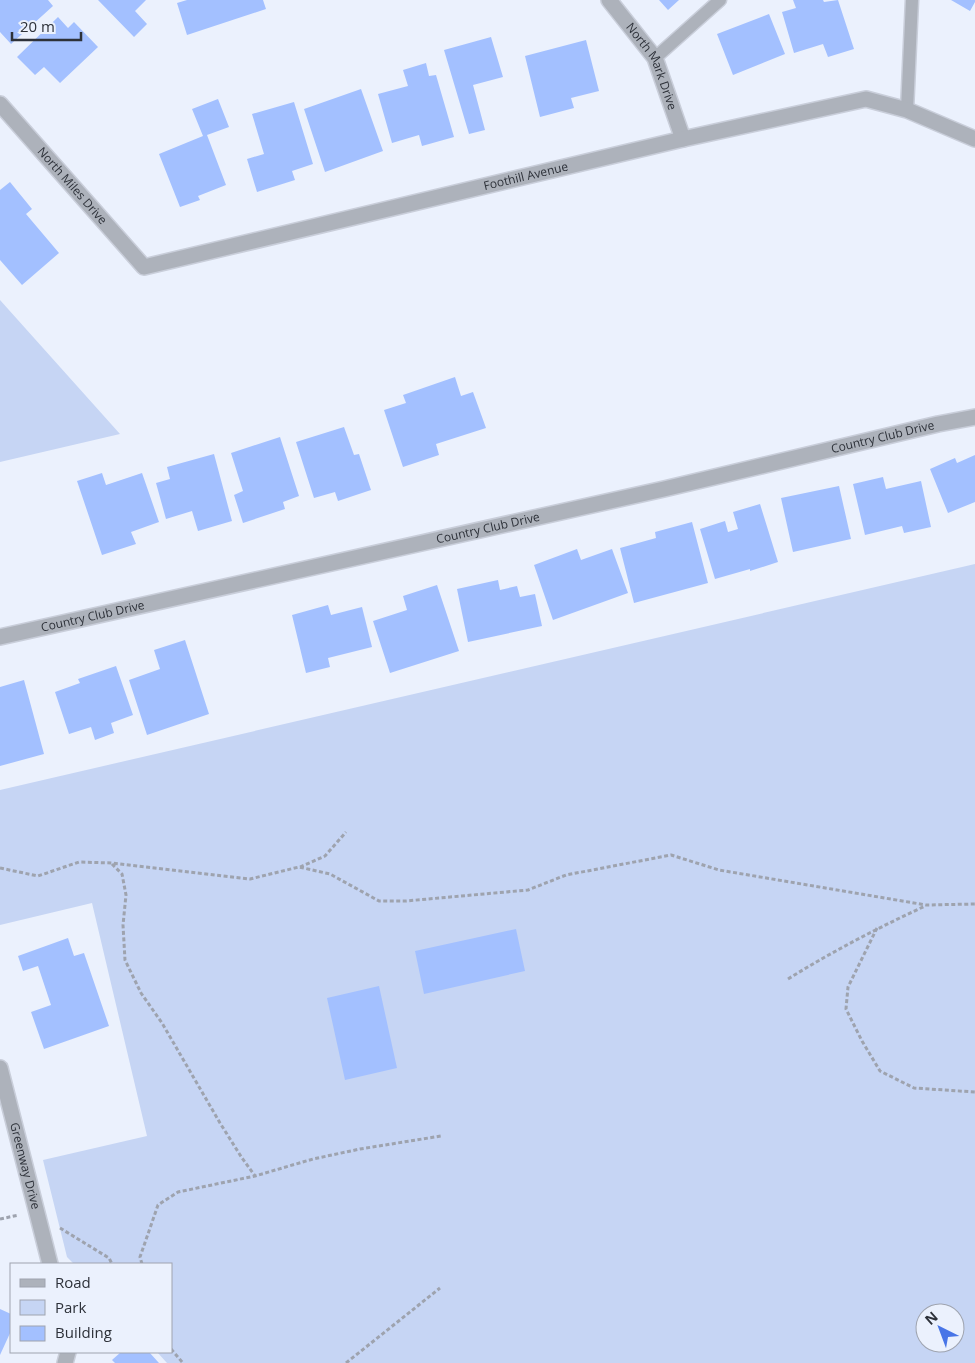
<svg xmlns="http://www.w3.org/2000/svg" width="975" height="1363" font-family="'Open Sans',sans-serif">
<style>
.green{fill:#c6d5f4;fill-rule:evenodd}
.building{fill:#a3c0ff}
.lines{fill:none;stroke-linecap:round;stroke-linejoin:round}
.service-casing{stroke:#c9ceda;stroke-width:15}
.minor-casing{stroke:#c9ceda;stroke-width:18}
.path{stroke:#9ea3ae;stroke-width:3;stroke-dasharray:4 2.5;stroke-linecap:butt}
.service{stroke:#adb2bb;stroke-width:12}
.minor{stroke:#adb2bb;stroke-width:15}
.labels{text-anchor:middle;stroke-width:4;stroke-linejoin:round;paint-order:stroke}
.street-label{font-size:12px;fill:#2d3139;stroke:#ebf1fd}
</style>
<rect width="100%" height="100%" fill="#ebf1fd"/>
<!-- green -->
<path class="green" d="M0,300L120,434L0,462Z
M975,564V1363H167L157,1352H171V1264H74L67,1257L43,1160L147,1136L92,903L0,925V790ZM925,1313H955V1343H925Z"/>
<!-- building -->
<path class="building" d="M0,0H48L53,6L11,44L0,32Z
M98,0H146L135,11L147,24L134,37Z
M187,0H263L266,9L187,35L177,3Z
M659,0H679L668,10Z
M793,0H823L824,2L838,0L854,49L828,57L823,44L794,53L782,12L796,8Z
M951,0H975V2L970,11Z
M769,14L785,54L733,75L717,34Z
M58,17L68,28L74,22L98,47L60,83L44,67L35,75L17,57Z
M491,37L503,77L473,85L485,130L469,134L444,50Z
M586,40L599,91L571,98L574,108L540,117L525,56Z
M426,63L429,76L436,75L454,137L422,146L419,135L392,143L378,94L408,86L403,70Z
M361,89L383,151L325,172L304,109Z
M218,99L229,127L207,135L226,185L198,196L200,200L180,207L159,154L203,136L192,109Z
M294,102L313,164L292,171L295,180L257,192L247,159L264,154L252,114Z
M10,182L32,209L26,214L59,253L22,285L0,260V190Z
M455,377L461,396L473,392L486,428L436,444L439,455L403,467L384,410L406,403L403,395Z
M344,427L354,455L359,454L371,490L338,501L335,492L314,498L296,442Z
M280,437L299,496L283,502L285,509L243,523L234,495L243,491L231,453Z
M214,454L232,521L198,531L192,511L166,519L156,483L170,479L167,467Z
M975,455V502L948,513L930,469L955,458L957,463Z
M102,473L106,485L142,473L159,522L131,532L136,544L102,555L77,481Z
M883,477L886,489L921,481L931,527L904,533L902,526L865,535L853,484Z
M839,486L851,539L793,552L781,498Z
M760,504L778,562L750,571V569L715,579L700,529L725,521L728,532L738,529L733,512Z
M692,522L708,583L634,603L620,548L656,538L655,532Z
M577,549L581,560L612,549L628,593L553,620L534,565Z
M498,580L500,590L517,586L520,597L535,594L542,626L468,642L457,589Z
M437,585L459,651L390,673L373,621L407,610L403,596Z
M328,605L331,615L362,607L372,647L328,658L330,667L306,673L292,615Z
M185,640L209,714L147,735L129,680L160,669L154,650Z
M116,666L133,715L111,723L114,733L95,740L91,727L69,734L55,692L80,683L78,679Z
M24,680L44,754L0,766V687Z
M516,929L525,971L424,994L415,951Z
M68,938L74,956L84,953L109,1026L44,1049L31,1012L51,1005L38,966L23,971L18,956Z
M379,986L397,1068L345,1080L327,998Z
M0,1309L11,1314V1331L0,1355Z
M121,1352H149L159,1363H115L112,1360Z"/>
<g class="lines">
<!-- service casing -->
<g class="service-casing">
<path id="service" d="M655,58L720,0
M907,110L912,0"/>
</g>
<!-- minor casing -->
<g class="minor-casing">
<g id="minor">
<path id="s1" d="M609,0L655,58L683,139"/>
<path id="s2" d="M0,104L144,267L683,139L866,99L907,110L975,139"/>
<path id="s3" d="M0,637L664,489L938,424L975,417"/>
<path id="s4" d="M0,1068L50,1264"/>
<path d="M65,1363L68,1352"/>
</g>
</g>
<!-- path -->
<path class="path" d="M112,864L122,874L126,895L123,925L125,960L141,993L162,1023L220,1123L242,1158L255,1176
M300,867L325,856L346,832
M0,868L38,876L79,862L112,863L250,879L299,867L330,874L379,901H406L528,890L566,875L671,855L719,870L926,905L975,904
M877,928L848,987L846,1009L862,1041L880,1071L914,1088L975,1092
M788,979C833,951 878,928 925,906
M0,1219L19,1215
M60,1228L109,1258L112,1264
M142,1264L140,1257L158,1205L178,1192L255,1176L313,1159L360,1149L441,1136
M171,1349L183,1363
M346,1363L440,1288"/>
<!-- service -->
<use href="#service" class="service"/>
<!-- minor -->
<use href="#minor" class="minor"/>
</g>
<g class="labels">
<!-- street labels -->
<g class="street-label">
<text dy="4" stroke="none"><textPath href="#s1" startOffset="80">North Mark Drive</textPath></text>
<text dy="4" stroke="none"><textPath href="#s2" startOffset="610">Foothill Avenue</textPath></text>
<text dy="4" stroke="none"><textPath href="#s2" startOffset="109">North Miles Drive</textPath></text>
<text dy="4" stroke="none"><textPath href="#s3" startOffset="905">Country Club Drive</textPath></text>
<text dy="4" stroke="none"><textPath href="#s3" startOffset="500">Country Club Drive</textPath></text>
<text dy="4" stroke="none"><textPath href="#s3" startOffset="95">Country Club Drive</textPath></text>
<text dy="4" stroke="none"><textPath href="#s4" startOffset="101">Greenway Drive</textPath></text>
</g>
</g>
<!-- legend -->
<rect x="10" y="1263" width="162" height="90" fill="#ebf1fd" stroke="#9fa4af"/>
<rect x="20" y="1279" width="25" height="8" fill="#adb2bb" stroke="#9fa4af"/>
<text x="55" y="1288" font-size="15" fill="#2d3139">Road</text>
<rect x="20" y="1300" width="25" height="15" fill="#c6d5f4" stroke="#9fa4af"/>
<text x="55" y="1313" font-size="15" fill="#2d3139">Park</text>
<rect x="20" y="1326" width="25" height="15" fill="#a3c0ff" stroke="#9fa4af"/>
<text x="55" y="1338" font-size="15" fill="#2d3139">Building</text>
<!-- north arrow -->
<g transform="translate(940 1328) rotate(318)"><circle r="24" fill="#ebf1fd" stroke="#9fa4af"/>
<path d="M0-4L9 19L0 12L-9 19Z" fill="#4875e7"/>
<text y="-8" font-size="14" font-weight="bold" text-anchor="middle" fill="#2d3139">N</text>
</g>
<!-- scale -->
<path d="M12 32v8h69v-8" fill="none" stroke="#2d3139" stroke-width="2.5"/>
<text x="20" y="32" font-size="15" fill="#2d3139" stroke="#ebf1fd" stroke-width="4" paint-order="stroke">20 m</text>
</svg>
